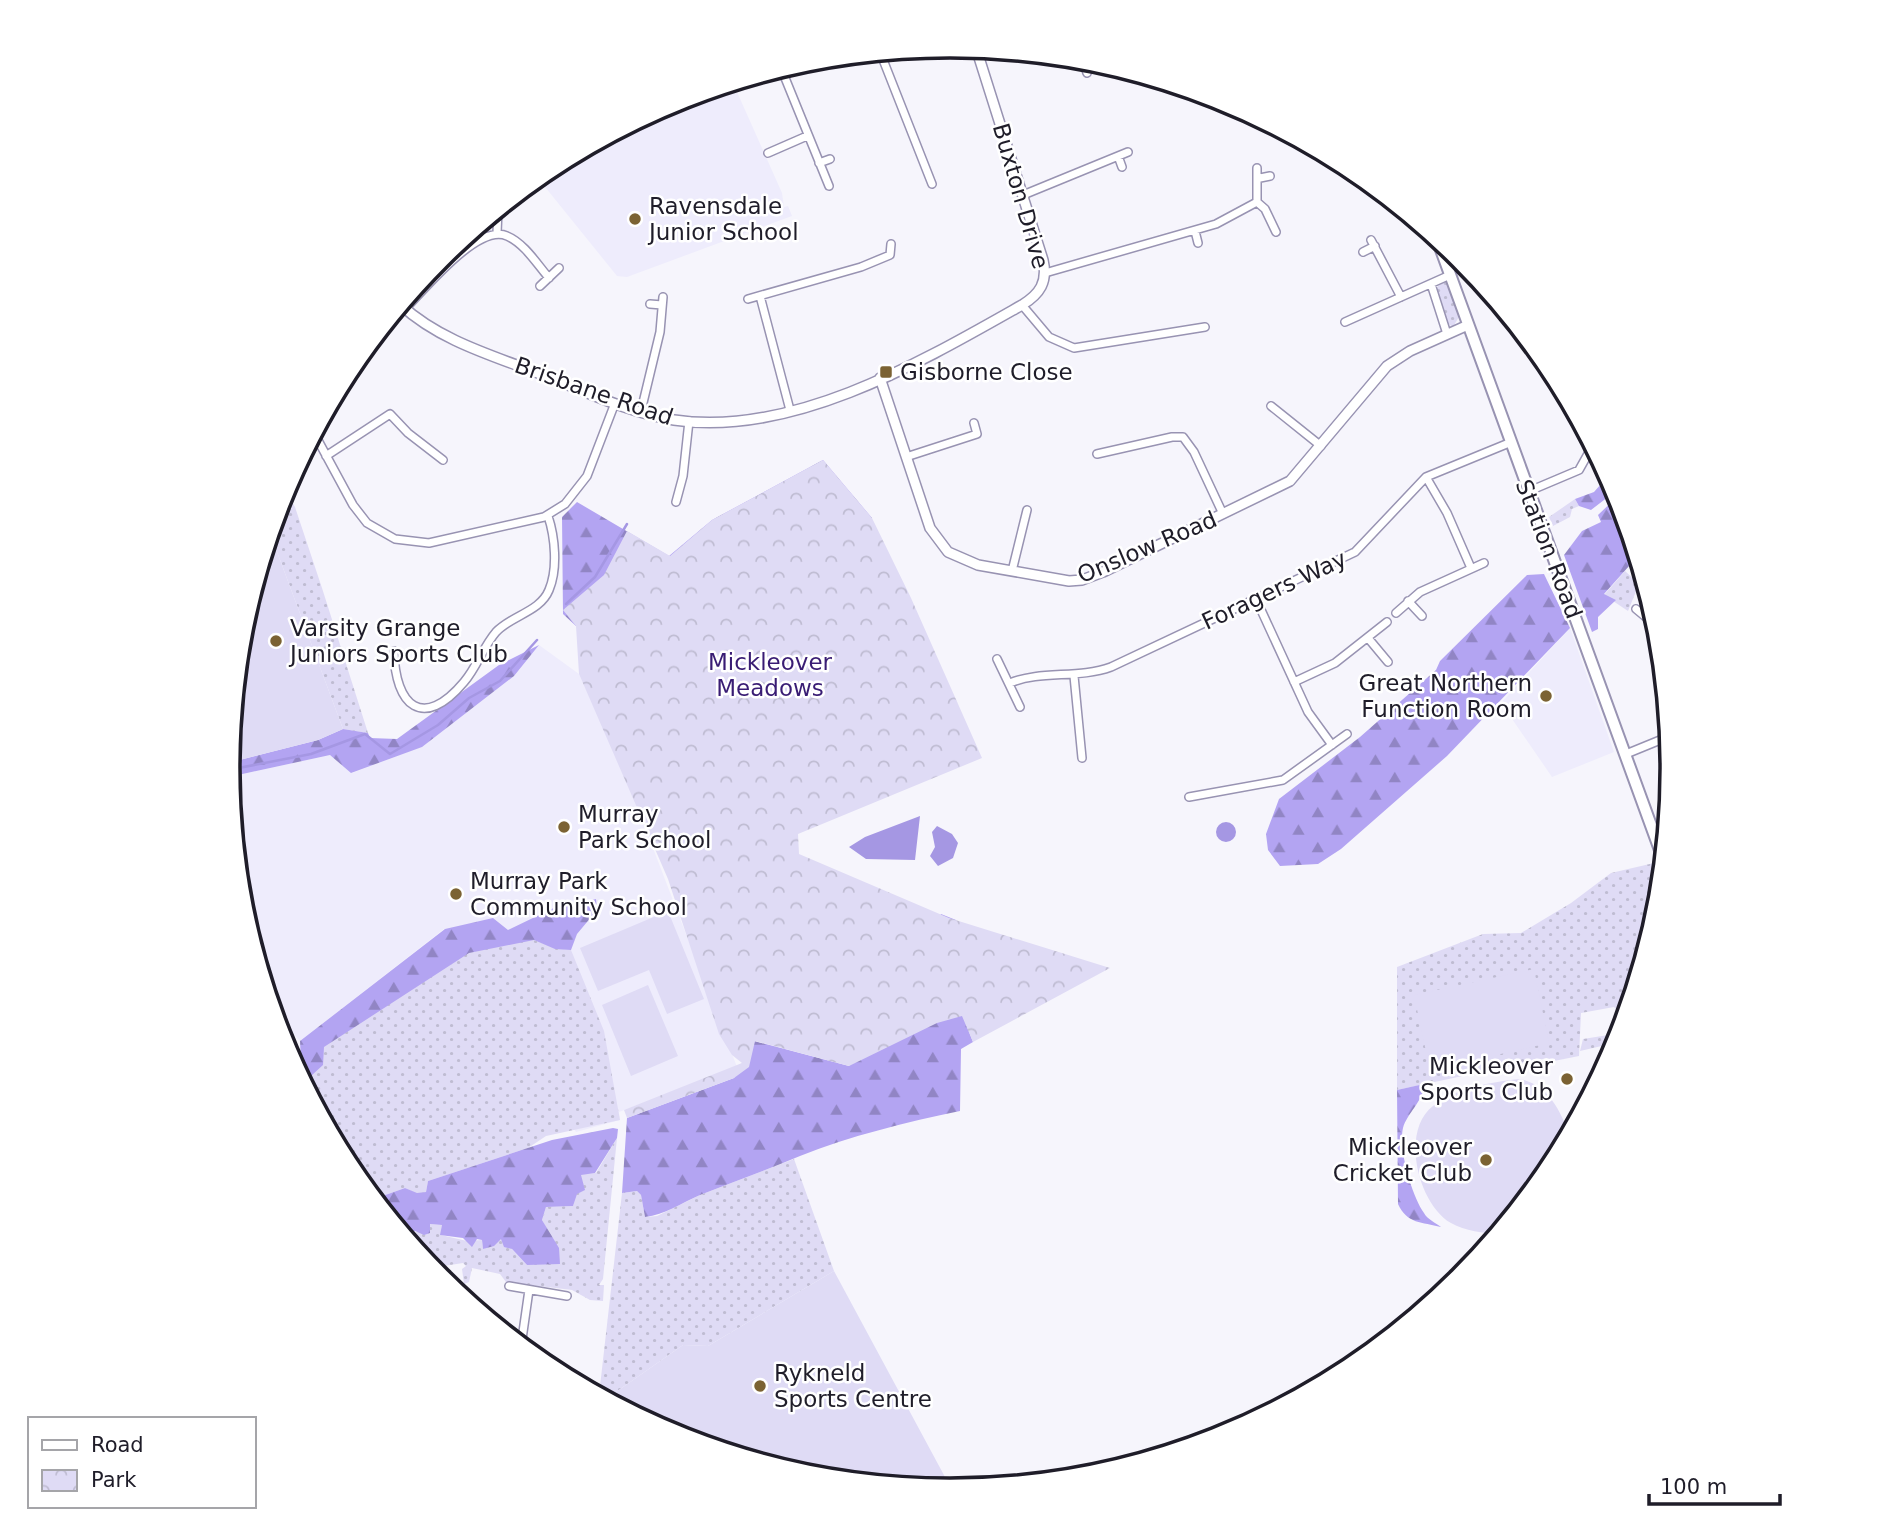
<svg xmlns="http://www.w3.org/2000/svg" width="1901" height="1536" font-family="'DejaVu Sans',sans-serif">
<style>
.built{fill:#eeecfc}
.grass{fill:url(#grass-dots)}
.forest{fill:url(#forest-firs)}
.park{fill:url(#park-crowns)}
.pitch{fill:#dfdbf5}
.water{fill:#a597e3}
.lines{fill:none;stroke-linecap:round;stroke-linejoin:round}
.stream{stroke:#a597e3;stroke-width:2.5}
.minor-casing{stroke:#9893b2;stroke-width:10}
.tertiary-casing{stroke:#9893b2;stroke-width:12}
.secondary-casing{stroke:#9893b2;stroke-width:14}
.minor{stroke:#fff;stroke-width:7}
.tertiary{stroke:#fff;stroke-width:9}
.secondary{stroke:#fff;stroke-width:10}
.poi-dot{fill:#7b6233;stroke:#fff;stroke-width:2.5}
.labels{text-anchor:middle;stroke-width:5;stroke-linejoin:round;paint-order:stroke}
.street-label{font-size:23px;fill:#1f1d29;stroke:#fff}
.poi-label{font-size:23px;fill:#1f1d29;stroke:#fff;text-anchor:start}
.park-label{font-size:23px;fill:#391c74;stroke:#fff}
.rim{fill:none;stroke:#1f1d29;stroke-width:3.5}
</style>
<defs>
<pattern id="grass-dots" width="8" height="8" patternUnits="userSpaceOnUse" patternTransform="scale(1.75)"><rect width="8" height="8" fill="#dfdbf5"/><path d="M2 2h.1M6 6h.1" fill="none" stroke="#bfbcd2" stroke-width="1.8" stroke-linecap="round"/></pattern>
<pattern id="forest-firs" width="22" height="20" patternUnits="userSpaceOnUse" patternTransform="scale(1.75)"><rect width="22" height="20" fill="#b3a4f2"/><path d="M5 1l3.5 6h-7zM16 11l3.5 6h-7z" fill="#9185c4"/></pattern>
<pattern id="park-crowns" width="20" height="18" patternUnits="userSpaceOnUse" patternTransform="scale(1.75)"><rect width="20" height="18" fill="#dfdbf5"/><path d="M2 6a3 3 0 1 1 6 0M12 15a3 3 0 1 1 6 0" fill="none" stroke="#bfbcd2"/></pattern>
</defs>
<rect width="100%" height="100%" fill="#f6f5fc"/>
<!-- built -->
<path class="built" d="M733,83L782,193L784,207L788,206L792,216L627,277L617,276L537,177L549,167L674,100Z
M1570,628L1614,752L1552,777L1501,703Z
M539,645L579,674L623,770L737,1067L619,1112L620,1120L576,1132L444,929L300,1041L273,1011L242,909L229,777L330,755L352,773L421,747L514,676Z"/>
<!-- grass -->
<path class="grass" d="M1445,282L1450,285L1460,315L1453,327L1447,323L1437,291L1438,286Z
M284,489L295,507L322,588L368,733L343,729L270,533Z
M1575,499L1579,506L1572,509L1570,517L1553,526L1549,517Z
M1625,571L1639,584L1628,611L1604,595Z
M1654,863L1661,885L1659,909L1629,1008L1617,1010L1614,1007L1581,1013L1579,1056L1549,1062L1547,1058L1397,1090V967L1483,934L1521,933L1571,903L1611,873Z
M450,938L534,940L555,948L571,950L604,1031L620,1120L546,1136L528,1148L428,1181L426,1192L417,1194L405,1188L374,1199L350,1169L279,1032L299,1053Z
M1621,1033L1619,1042L1580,1051L1583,1039Z
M617,1138L603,1279L599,1285H604L603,1301L590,1300L572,1290L506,1282L500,1274L472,1268L469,1282L464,1284L462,1269L466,1266L463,1263L431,1268L406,1238L430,1224L442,1225L441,1235L467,1241L482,1240L483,1249L501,1238L527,1265L549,1233L542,1220L546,1207L573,1206L581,1174L596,1173Z
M794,1159L834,1271L708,1346L683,1345L606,1399L599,1395L622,1193L637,1191L641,1195L645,1217L657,1216L700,1195Z"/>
<!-- forest -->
<path class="forest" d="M823,460L872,518L576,626L563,614L562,517L577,502L669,556L712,520Z
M1609,475L1617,490L1591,510L1579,506L1575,499L1594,492Z
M1619,495L1638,556L1604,594L1616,600L1598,617V629L1592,632L1564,555L1582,531L1601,522L1598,515Z
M1544,574L1570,628L1447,756L1341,849L1318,864L1280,866L1268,850L1266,834L1279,799L1360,737L1436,670L1440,661L1527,575Z
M539,645L514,676L422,747L351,773L330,755L229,777L228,763L318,740L343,729L368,733L370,738L397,739L499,665Z
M596,899L597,910L577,934L571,950L555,949L534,940L469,953L324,1047L323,1065L311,1076L306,1088L295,1067L301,1062L300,1041L445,929L493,918L508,930L564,903L569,906Z
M941,914L956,920L963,1016L973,1042L961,1049L960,1111C907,1122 850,1136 800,1156C767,1170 733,1182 700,1195C681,1203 665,1215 645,1217L641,1195L637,1191L622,1193L627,1118L734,1078L754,1041L849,1066Z
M1424,1084C1425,1099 1407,1113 1403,1128C1398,1149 1412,1196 1424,1213C1427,1219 1436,1223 1441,1227C1422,1222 1407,1224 1398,1204L1397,1090Z
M613,1128L618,1129L617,1138L595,1173L581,1175L585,1190L577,1194L573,1206L546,1207L542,1220L559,1248L560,1264L527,1265L512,1249L504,1247L501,1239L494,1246L483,1249L482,1240L477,1239L472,1247L463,1238L440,1235L442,1225L430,1224V1233L424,1235L415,1231L406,1238L374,1199L405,1188L417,1193L426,1192L428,1181L552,1140Z"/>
<!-- park -->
<path class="park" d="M823,460L872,518L911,598L982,758L798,834L799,854L949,918L1110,968L973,1042L962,1016L937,1023L849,1066L755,1041L749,1067L734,1078L627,1118L624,1110L742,1063L732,1055L719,1034L668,879L579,674L576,626L563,610L604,575L627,531L670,556L712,520Z"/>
<!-- pitch -->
<path class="pitch" d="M270,533L343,729L318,740L228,763L242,627Z
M668,911L704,999L667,1014L649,970L598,991L580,948Z
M1534,969L1549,1043L1430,1070L1414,995Z
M648,985L678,1056L631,1076L602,1005Z
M1520,1079C1549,1086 1558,1108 1570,1134L1551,1170L1498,1234C1484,1233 1465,1231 1451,1223C1418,1204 1400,1131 1433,1106C1457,1088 1491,1082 1520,1079Z
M834,1271L952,1490L809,1477L674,1435L606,1399L683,1345L708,1346Z"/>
<!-- water -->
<path class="water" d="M920,816L915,860L866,859L849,847L865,837Z
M1216 832a10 10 0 1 1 20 0a10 10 0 1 1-20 0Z
M937,826L952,834L958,843L953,858L938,866L930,856L935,847L932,832Z"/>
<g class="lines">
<!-- stream -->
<path class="stream" d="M566,604L595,577L627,524
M228,770L311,754L365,734L390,754L438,725L469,698L500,681L537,640"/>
<!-- minor casing -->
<g class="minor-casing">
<path id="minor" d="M880,52L932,184
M1082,58L1087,73
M781,68L829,186
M768,153L807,136
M1118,156L1122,167
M819,163L830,159
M1257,168V202L1265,209L1276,232
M1260,178L1270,176
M1023,195L1128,152
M1195,231L1198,243
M497,233L498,209
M1371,240L1401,297
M1363,252L1375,246
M1045,273L1216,224L1257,202
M1431,284L1447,334
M540,286L559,268
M760,296L790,410
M748,299L861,267L890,255L891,244
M650,304L662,305
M1022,305L1049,337L1074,348L1205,327
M405,309C425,289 478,223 507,236C524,243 537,264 549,278
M1345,322L1450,275
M1271,406L1321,446
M641,411L660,332L663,297
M314,433L353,505L367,523L395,539L429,543L544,517L565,504L587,476L615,403
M1097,454L1172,437H1183L1194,452L1223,514
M326,456L390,414L408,433L443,460
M906,457L977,434L974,423
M1426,477L1447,513L1471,568
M1527,492L1579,470L1593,445
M676,502L683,476L689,421
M1012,571L1027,510
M1256,599L1308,712L1332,745
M1408,601L1422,616
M1636,609L1659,628
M1396,613L1420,592L1484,563
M1368,638L1388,662
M394,651C395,706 423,731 464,682C477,667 483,647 496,632C512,615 540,612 549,590C558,569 555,537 548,516
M997,659L1020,707
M1074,676L1082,758
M1294,682L1335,663L1387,622
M1010,683C1041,670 1078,679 1111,667L1355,552L1426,477L1509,443
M1626,754L1670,736
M1189,797L1283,780L1347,734
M509,1286L567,1296
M521,1346L529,1290"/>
</g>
<!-- tertiary casing -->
<g class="tertiary-casing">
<path id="tertiary" d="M401,305C440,341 494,356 543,375C585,391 629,413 674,420C792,438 923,361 1022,305C1040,294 1048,282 1043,260L976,48
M880,378L930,528L948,552L978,565L1069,581L1082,580L1103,572L1290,481L1387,366L1410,351L1468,325"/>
</g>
<!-- secondary casing -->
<g class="secondary-casing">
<path id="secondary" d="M1436,236L1664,861"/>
</g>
<!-- minor -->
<use href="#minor" class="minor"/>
<!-- tertiary -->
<use href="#tertiary" class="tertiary"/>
<!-- secondary -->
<use href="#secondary" class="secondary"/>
</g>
<!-- markers -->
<g class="poi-dot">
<circle cx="635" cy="219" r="7"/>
<rect x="879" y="365" width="14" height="14" rx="3.5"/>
<circle cx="276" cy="641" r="7"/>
<circle cx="1546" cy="696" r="7"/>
<circle cx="564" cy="827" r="7"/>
<circle cx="456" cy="894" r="7"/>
<circle cx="1567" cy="1079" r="7"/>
<circle cx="1486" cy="1160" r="7"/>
<circle cx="760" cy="1386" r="7"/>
</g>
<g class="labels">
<!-- street labels -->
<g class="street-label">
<text transform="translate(1021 196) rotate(74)" y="8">Buxton Drive</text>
<text transform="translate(594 391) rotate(19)" y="8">Brisbane Road</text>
<text transform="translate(1147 547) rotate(-23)" y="8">Onslow Road</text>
<text transform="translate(1549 549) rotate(69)" y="8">Station Road</text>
<text transform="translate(1274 590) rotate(-25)" y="8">Foragers Way</text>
</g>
<!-- poi labels -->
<g class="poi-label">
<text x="649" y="214">Ravensdale<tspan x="649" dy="26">Junior School</tspan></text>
<text x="900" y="380">Gisborne Close</text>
<text x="290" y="636">Varsity Grange<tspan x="290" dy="26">Juniors Sports Club</tspan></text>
<text x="1532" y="691" text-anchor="end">Great Northern<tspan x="1532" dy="26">Function Room</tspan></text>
<text x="578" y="822">Murray<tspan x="578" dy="26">Park School</tspan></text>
<text x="470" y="889">Murray Park<tspan x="470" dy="26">Community School</tspan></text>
<text x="1553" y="1074" text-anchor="end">Mickleover<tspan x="1553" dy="26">Sports Club</tspan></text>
<text x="1472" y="1155" text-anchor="end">Mickleover<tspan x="1472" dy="26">Cricket Club</tspan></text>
<text x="774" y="1381">Rykneld<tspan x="774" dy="26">Sports Centre</tspan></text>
</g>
<!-- park labels -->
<g class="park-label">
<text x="770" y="670">Mickleover<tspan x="770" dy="26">Meadows</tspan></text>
</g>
</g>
<!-- crop -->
<path d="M0 0H1901V1536H0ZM240 768a710 710 0 1 1 1420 0a710 710 0 1 1-1420 0Z" fill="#fff" fill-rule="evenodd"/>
<path class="rim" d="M240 768a710 710 0 1 1 1420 0a710 710 0 1 1-1420 0Z"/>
<!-- legend -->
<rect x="28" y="1417" width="228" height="91" fill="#ffffff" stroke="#a5a5a9" stroke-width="2"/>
<rect x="42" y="1440" width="35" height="10" fill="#ffffff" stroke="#a5a5a9" stroke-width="2"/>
<text x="91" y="1452" font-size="21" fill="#1f1d29">Road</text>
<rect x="42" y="1470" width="35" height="21" fill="url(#park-crowns)" stroke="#a5a5a9" stroke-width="2"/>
<text x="91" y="1487" font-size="21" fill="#1f1d29">Park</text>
<!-- scale -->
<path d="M1649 1494v10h131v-10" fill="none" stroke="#1f1d29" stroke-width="3.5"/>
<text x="1660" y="1494" font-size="21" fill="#1f1d29" stroke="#ffffff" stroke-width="5" paint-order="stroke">100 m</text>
</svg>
